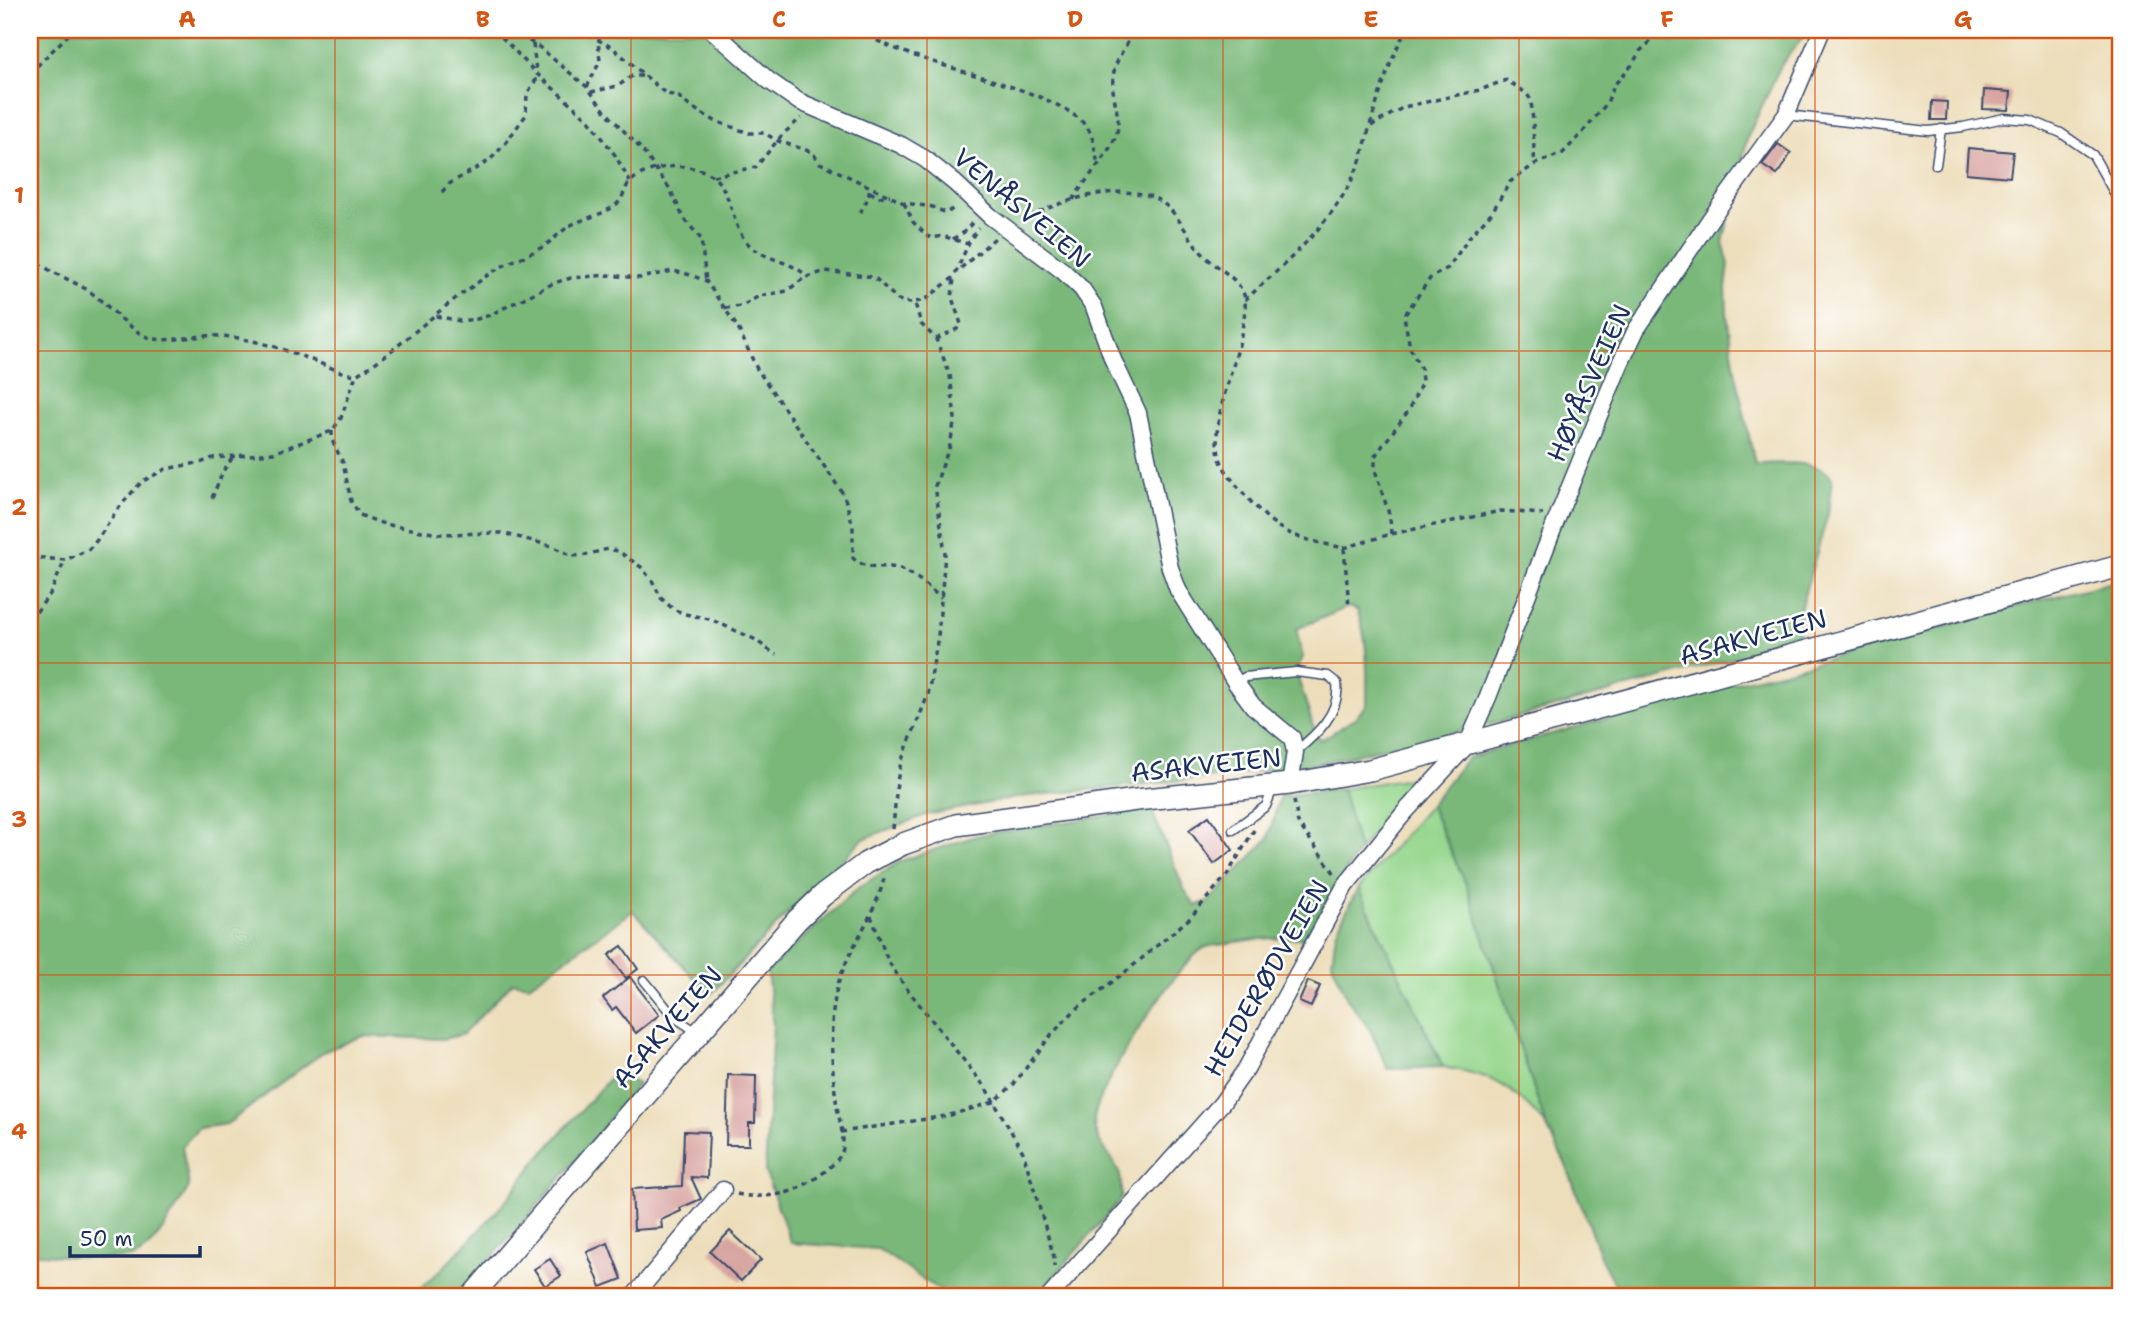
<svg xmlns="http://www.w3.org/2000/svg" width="2150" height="1326" font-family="'Shantell Sans',sans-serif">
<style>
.green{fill:#97d78e;stroke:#598376;stroke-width:2}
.forest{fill:#79b879;stroke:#4a746c;stroke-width:2;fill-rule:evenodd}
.building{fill:#d8a4a0}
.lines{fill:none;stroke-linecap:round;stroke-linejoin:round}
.service-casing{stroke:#3a496c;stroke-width:11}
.minor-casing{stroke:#3a496c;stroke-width:19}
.secondary-casing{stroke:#3a496c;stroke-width:24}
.path{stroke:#3a496c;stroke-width:3.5;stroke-dasharray:5 5;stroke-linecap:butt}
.service{stroke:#fff;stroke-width:8}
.minor{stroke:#fff;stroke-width:16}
.secondary{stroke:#fff;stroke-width:21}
.grid{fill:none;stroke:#d45514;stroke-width:2;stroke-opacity:0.55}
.labels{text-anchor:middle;stroke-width:5;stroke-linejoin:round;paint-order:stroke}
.street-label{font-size:26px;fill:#1b2f5e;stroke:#fff}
.neatline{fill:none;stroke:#d45514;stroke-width:2.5}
.grid-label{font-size:23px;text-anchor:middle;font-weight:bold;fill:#d45514}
</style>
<rect width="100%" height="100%" fill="#fff"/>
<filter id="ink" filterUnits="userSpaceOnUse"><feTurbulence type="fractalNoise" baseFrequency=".0143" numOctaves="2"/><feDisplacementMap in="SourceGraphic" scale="14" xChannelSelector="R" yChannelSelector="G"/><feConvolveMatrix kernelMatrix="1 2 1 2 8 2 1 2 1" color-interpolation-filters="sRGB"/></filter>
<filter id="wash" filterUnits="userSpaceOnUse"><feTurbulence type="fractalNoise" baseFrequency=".00686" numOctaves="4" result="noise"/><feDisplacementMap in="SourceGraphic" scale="28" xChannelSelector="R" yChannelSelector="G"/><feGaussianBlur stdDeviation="1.57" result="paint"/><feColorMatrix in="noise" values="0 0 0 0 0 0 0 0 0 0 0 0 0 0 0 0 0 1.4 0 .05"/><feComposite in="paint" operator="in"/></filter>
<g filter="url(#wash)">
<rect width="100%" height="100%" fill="#eddebb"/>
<!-- green -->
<path class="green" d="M1415,777L1417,782L1359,850L1342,789Z
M1430,805L1466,884L1546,1125C1509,1085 1497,1076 1443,1067L1358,889Z"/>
<!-- forest -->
<path class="forest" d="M30,30H1808L1781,65L1748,136L1723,242L1729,265L1726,288L1727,314L1735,371L1755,464C1778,464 1817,458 1832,478L1828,514L1801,606L1797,641L1499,722L1318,763L1233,775L1019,797L926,815L863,839L794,907L710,995L633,911L529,985L513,982L463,1034L444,1039L362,1036L323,1052L227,1124L199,1128L182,1146L189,1187C174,1210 161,1241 137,1255C124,1263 48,1255 30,1252ZM1348,607L1357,610C1369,640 1367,674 1367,705L1354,719L1321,740L1316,735L1296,672L1303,657L1296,629Z
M2120,580V1296H1621L1602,1261L1567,1167L1546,1125L1466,884L1430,805L1467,758L1732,683L1792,669L2018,606Z
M1342,789L1359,850L1304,938C1277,938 1252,938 1225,944C1219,945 1210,945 1204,948C1177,962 1094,1091 1094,1121C1093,1142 1113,1154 1119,1173C1122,1180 1121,1191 1121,1199L1037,1296H948L878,1249L791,1243L765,1171L773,1025L767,971L859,887L901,861L979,835L1151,809L1184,889L1195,906L1209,901L1268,839L1280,796Z
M1358,888L1443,1067L1388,1069L1370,1030L1347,998L1332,962L1336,932Z
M614,1073L638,1084L568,1170L458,1296H400L421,1288L444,1267L501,1207L538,1159Z"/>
<g id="blocks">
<!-- building -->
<path class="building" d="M1984,90L2011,92L2009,110L1983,109Z
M1932,101L1947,102L1946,120H1931Z
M1778,144L1791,153L1777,175L1762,165Z
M1968,148L2013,152L2010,177L1966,173Z
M1209,816L1233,850L1214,864L1189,830Z
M622,946L638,969L626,978L609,955Z
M630,977L659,1015L636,1033L616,1007L612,1010L603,998Z
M1308,981L1320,986L1311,1007L1299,1002Z
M728,1075L756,1076L755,1123H749V1145H726Z
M684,1131L709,1132L707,1178L691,1177L701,1199L680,1208L681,1211L661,1220L662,1228L634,1230L632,1189L682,1186Z
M730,1231L761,1260L741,1281L710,1252Z
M608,1243L622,1279L601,1287L587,1252Z
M550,1259L561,1276L545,1286L534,1269Z"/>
</g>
</g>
<g filter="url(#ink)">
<use href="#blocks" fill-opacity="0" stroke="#3a496c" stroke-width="2"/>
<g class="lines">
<!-- service casing -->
<g class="service-casing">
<path id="service" d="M1786,115L1928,131L1963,127L2004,118L2030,120L2061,133L2093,155L2120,203
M1936,165L1941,129
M1236,683L1245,677L1296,672L1328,676L1337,683C1341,713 1316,735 1295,752
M1233,830L1266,806L1273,788
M644,980L674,1017L697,1032"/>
</g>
<!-- minor casing -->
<g class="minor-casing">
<path id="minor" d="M712,30L768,80L798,101L901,145L925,159L955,183L990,216L1063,271L1082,289L1094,307L1113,360L1138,413L1170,568L1178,590L1236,683L1253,706L1292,738L1295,752L1290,784
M634,1296L723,1190
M1050,1296L1222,1103L1246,1069L1345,886L1404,813L1467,745L1488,697L1558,516L1620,364L1636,330L1711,218L1786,115L1822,30"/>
</g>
<!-- secondary casing -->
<g class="secondary-casing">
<path id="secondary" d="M472,1296L797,920L822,896L866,863L903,844L956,825L1136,800L1290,784L1370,770L2120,566"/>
</g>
<!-- path -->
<path class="path" d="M495,30L536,73L589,120L615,155L630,182
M512,30L539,47L587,87L605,111L642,150L670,189L683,217L701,239L706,281
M580,30L613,48L665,93L679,97L688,105L715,121L749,133H764L778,141L812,152L820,163L904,203L933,207L946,213L956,207
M860,30C907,67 1066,86 1090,132C1094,141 1095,153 1098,163
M533,44L536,71
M30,73L73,30
M587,87L600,61L598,40
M591,92L618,86L632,76H644
M1371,126L1404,107L1480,90L1506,80C1513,85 1524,90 1529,97C1534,102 1533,152 1535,164
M713,176L756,167L782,135L801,118
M442,192L449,184L489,161L504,145L526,115L527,94L539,75
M870,192L879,197L890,195
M1073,200C1085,179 1111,153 1117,132C1121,114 1111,97 1113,79C1114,60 1127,46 1134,30
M904,203L913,222L927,236L932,238L943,236L968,244
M860,213L868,198L870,186
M1022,222C1052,201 1130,178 1163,203C1181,217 1189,241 1206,257C1218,269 1242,280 1245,299C1246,311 1243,323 1241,335C1235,368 1212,418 1218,449C1220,467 1233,481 1244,494C1281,536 1292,537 1344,548L1349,607
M953,239L964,232L975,220
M30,257C47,271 67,278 86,289C105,301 135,337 155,339C176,342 198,334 220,336C263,339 304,357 344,373L356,375C397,351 431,315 470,288C480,281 490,273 501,267C513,260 527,256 539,249C552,242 560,231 573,224C586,218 601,215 613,207C625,199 622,191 630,182C647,166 680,163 701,170C734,182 728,219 745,240C761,261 790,259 808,277
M961,268L995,238
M1245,300C1286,263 1333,223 1356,171C1363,156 1366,140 1370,125C1380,93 1390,59 1406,30
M725,308L742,306L759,296L787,291L804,278L826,271L874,277L898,300L910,303L925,300L954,277L969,242L978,228
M436,316L460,321L477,319L490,315L554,283L571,278L608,275L640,278L673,271L691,275L706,281L738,328L757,369L844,495L853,526V558C867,573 888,562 905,571C918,577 930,589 941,598
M936,339L957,329L961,324L952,298L954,277
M332,431V440L343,463L351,501L360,515L384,524L438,534L502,533L552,546L572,556L585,555L608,549L618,551L641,567L653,582L661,598L673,609L685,614L709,619L732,629L754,639L776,655
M212,498L223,471L233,457
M1391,534L1390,517L1375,470V456L1409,410L1422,382L1421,369L1410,348L1404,316L1431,277L1448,268L1471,235L1492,212L1510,182L1535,164L1563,153L1584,131L1607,103L1614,85L1632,65L1640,51L1648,44L1655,30
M1344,548L1391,534L1501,511L1543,514
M30,557L65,560L88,550L97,540L118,509L134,490L143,481L166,469L203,462L213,458L273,453L332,431L341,418L356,375
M30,620L50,594L65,560
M1294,800L1298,823L1335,874
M893,829L897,781L901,762L928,695L938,636L945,553L935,486L950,445L955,418L950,375L936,339L921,324L915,303
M871,916L888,961L904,985L985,1087L994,1102L1014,1084L1051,1035L1075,1010L1128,970L1190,918L1227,875L1254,830
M841,1132L947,1116L994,1102L1023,1152L1054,1257V1267
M737,1194C752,1198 771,1196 785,1193C801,1190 841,1165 843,1148C844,1133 838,1116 836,1100C832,1068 829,1030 835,998C842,954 876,919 885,874"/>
<!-- service -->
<use href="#service" class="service"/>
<!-- minor -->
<use href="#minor" class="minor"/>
<!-- secondary -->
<use href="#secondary" class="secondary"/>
</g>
</g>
<!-- grid -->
<path class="grid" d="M335,30V1296M631,30V1296M927,30V1296M1223,30V1296M1519,30V1296M1815,30V1296M30,351H2120M30,663H2120M30,975H2120"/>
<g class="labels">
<!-- street labels -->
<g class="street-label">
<text transform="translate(1022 208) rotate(40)" y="9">VENÅSVEIEN</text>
<text transform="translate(1589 383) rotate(-66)" y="9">HØYÅSVEIEN</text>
<text transform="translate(1753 637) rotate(-15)" y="9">ASAKVEIEN</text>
<text transform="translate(1206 765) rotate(-6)" y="9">ASAKVEIEN</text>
<text transform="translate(1266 978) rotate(-60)" y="9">HEIDERØDVEIEN</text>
<text transform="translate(667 1027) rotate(-49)" y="9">ASAKVEIEN</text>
</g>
</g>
<!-- margin -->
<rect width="2150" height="1326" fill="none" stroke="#fff" stroke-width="77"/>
<!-- scale -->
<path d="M70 1246v10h130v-10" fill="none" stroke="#1b2f5e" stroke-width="3.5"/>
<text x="80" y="1246" font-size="21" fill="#1b2f5e" stroke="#ffffff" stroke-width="5" paint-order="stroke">50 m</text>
<rect x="38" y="38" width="2074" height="1250" class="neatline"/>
<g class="grid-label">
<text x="187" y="27">A</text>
<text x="483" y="27">B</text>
<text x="779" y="27">C</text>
<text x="1075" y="27">D</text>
<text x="1371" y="27">E</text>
<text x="1667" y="27">F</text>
<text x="1963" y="27">G</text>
<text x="19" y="203">1</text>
<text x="19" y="515">2</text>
<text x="19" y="827">3</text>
<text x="19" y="1139">4</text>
</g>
</svg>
